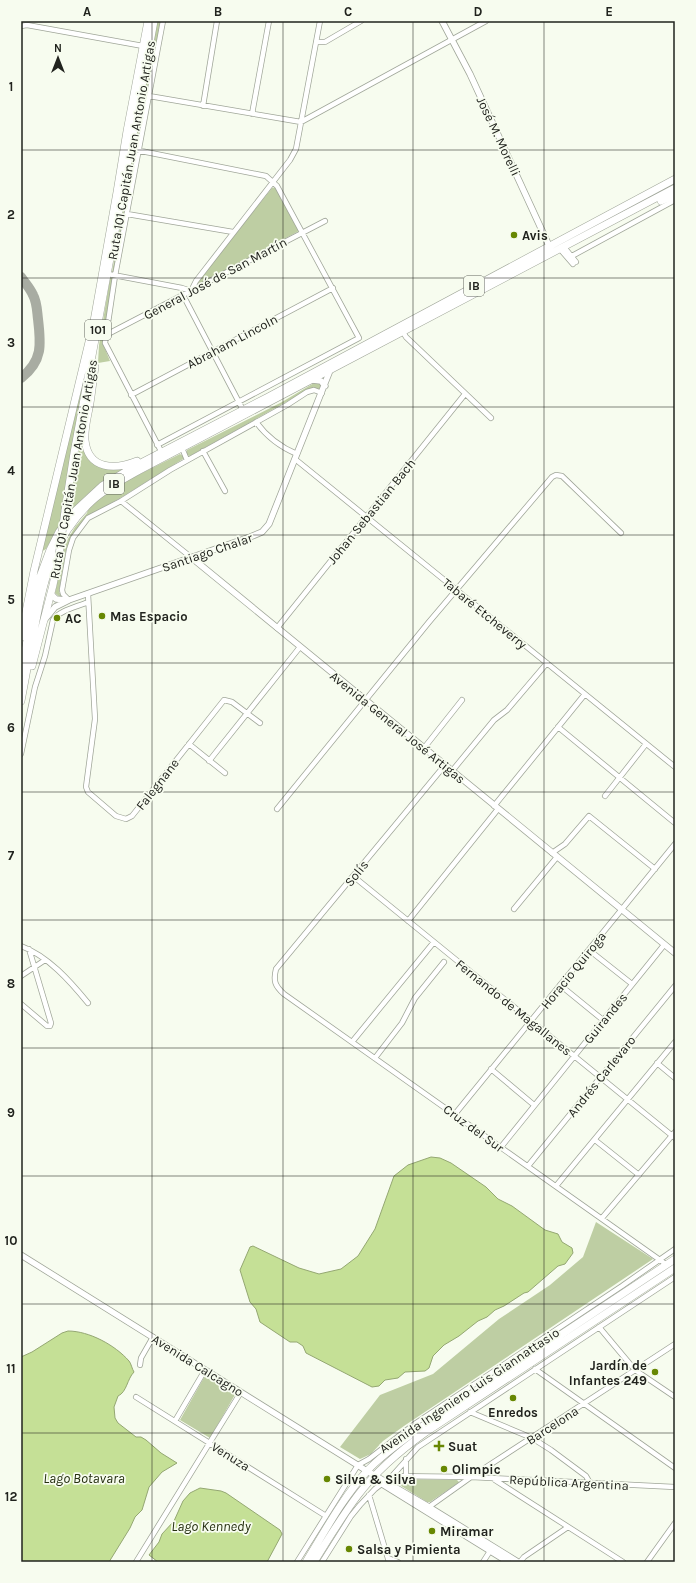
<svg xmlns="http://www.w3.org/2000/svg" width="696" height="1583" font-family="Karla,sans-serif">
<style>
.green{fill:#becea3}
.water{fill:#c5e096;stroke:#94a772}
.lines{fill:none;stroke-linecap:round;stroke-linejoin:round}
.taxiway{stroke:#a8aca2;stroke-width:10}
.minor-casing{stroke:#a0a699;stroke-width:6}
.tertiary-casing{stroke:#a0a699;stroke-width:7}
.primary-casing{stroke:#a0a699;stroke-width:8}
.trunk-casing{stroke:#a0a699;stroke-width:8}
.minor{stroke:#fff;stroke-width:4.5}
.tertiary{stroke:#fff;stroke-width:5.5}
.primary{stroke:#fff;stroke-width:7}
.trunk{stroke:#fff;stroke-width:7}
.trunk-bridge-casing{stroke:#a0a699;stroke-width:8;stroke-linecap:butt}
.trunk-bridge{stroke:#fff;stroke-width:7}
.grid{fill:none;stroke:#21231e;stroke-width:1;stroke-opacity:0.55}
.poi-dot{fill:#678702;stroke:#f7fcef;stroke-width:1.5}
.labels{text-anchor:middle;stroke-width:3.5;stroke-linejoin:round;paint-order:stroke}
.shield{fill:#f7fcef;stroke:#61645d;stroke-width:1}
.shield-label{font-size:12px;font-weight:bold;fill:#21231e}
.street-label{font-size:13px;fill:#21231e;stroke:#f7fcef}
.poi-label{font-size:13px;font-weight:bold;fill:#21231e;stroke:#f7fcef;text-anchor:start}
.water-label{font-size:14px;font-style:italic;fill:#252f10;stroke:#f7fcef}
.neatline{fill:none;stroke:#21231e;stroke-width:1.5}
.grid-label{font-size:13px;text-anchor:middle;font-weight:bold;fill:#21231e}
</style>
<rect width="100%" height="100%" fill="#f7fcef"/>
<!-- green -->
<path class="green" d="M157,21H161L137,149L134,148Z
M133,154H136L114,272H112Z
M276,187L299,231L198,285V280L272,188Z
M110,278H113L103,344L110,361L98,363L99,345Z
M91,344L61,523L46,549L41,552Z
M314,383H319L322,386L320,389L304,392L190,456L187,455V450L282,402Z
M90,386L84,447L108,469L127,468C101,482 87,492 68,515Z
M180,454L183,456V459L122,497L90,515L84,521L71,539L66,551L59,592L63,598L60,597L55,593L65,544L75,527L87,513L88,509L102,497L122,483Z
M596,1222L653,1259L404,1426L383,1441L371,1454L360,1459L340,1447L380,1395L433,1374L499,1319L550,1285L583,1257Z
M206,1374L236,1393L210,1438L180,1420Z
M399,1479L457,1480L459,1482L458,1483L430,1502H427L398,1484Z"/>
<!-- water -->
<path class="water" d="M431,1157L440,1158L451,1163L486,1187L498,1199L512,1206L545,1230L558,1234L562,1242L572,1248L573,1253L565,1264L558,1266L528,1292L524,1293L504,1306L495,1310L487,1317L478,1321L459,1336L444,1345L433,1356L429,1368L425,1371L405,1372L398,1378L385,1380L379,1386L372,1387L306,1353L303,1346L297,1342H290L260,1322L256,1309L250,1302L240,1270L250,1247L253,1246L299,1268L319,1274L341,1269L358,1256L375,1229L394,1176L408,1165Z
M68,1331C89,1331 115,1345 129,1361C131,1363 132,1369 134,1372C127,1379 127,1392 118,1396L114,1407L115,1418L118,1423L136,1437H141L146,1440L161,1453L177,1463L162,1472L149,1487L142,1510L135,1517L130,1528L109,1562H21V1357L32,1352L62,1333Z
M200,1488L221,1491L226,1493L280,1530L282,1534L267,1562H158L149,1555L159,1542L162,1534L174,1521L183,1501L190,1493Z"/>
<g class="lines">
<!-- taxiway -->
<path class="taxiway" d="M21,277C25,283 30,288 33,295C37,302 37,311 38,319C41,344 43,361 21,378"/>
<!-- minor casing -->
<g class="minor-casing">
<path id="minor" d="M21,26L27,25L143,46
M316,42H325L361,21
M149,96L301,122L486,21
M203,106L217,21
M252,114L269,21
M131,149L266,176L277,186L359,338L157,445
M127,214L233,232
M564,247L576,262
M560,249L573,264
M572,256L675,200
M108,274L182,288L191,291L196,281L290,160L296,149L320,21
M183,295L243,410
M403,332L406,337L491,418
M106,335L325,221
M131,395L333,288
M256,422C267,437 280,447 297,454
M182,448L187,460
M203,451L225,491
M162,453L105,343L115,276L163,21
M295,459L675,767
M121,501L192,558
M88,594L95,719L86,787L88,792L116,816L126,819L132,816L224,700L232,702L260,723
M69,600L63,594L62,590L69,550L73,538L88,518L121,501L170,470L287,405L307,392L314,390L322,393
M277,628L465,394
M558,727L675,823
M189,744L225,773
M424,748L462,700
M21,754L35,687L45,656L53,620C60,610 77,607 88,602
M209,761L300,647
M445,765L276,969C273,981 275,986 284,994L667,1265
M452,771L494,720L507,710L547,663
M605,796L646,744
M494,806L585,694
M277,809L429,622L552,477L556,475L562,476L621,533
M552,853L565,844L589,816L655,869
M353,876L675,1138
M514,909L557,857
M408,921L498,809
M21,946C48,956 70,981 88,1003
M589,950L632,984
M21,976L45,960
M560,985L603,1020
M21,1004L47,1026H50L51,1023L29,949
M352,1042L434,942
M375,1058L402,1023L415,998L444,962
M657,1063L675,1078
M491,1069L534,1105
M455,1114L675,844
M595,1140L639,1175
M501,1147L664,945
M528,1166L675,986
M556,1186L675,1042
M602,1218L675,1132
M599,1327L635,1370L675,1397
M140,1365L141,1358L153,1337
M535,1369L675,1468
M136,1397L326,1516
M470,1412L532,1438L551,1450L586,1476L590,1483
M175,1421L205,1370
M406,1459V1476
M392,1476L471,1477L675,1487
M495,1480L623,1562
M369,1495L389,1562
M426,1509L471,1477L675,1344
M388,1558L398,1562
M136,1562L241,1392
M297,1562L358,1465L369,1459L416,1423L622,1286L675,1249
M322,1562L351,1516L360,1505L375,1489L392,1476L418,1447L675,1277
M483,1562L492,1548
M520,1562L524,1557L568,1527
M647,1562L675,1523"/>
</g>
<!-- tertiary casing -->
<g class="tertiary-casing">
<path id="tertiary" d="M442,21L470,74L551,250
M312,380L321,381L325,386
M192,558L675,953
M51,594L56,599L66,600
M46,618L55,607L69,600L250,537L262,532L269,524L331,368
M21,1255L367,1471L429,1507L518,1562
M378,1479L382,1484L508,1562"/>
</g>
<!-- primary casing -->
<g class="primary-casing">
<path id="primary" d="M306,1562C325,1531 343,1497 368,1470C383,1454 402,1441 420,1428L675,1259
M314,1562C328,1539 342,1516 358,1495C377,1470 401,1450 426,1432L675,1268"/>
</g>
<!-- trunk casing -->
<g class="trunk-casing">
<path id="trunk" d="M661,201L675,195
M95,367C93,379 92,391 90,403C88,415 84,428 85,440C88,470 115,470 137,461
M65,511L74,453L154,21
M21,637L34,571L94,321L117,192L127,131L148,21
M32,666L53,585L59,555
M21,672L38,582L50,550L59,532L75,511L102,486L135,466L268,397L675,179
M21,701C26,676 30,651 35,626C44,577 54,536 92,501C106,488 122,480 138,471L675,188"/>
</g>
<!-- minor -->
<use href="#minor" class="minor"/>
<!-- tertiary -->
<use href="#tertiary" class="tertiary"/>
<!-- primary -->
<use href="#primary" class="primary"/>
<!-- trunk -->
<use href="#trunk" class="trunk"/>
<!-- trunk-bridge casing -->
<g class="trunk-bridge-casing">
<path id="trunk-bridge" d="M59,555L65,511"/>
</g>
<!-- trunk-bridge -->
<use href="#trunk-bridge" class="trunk-bridge"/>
</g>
<!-- grid -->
<path class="grid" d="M152,21V1562M283,21V1562M413,21V1562M544,21V1562M21,150H675M21,278H675M21,407H675M21,535H675M21,663H675M21,792H675M21,920H675M21,1048H675M21,1176H675M21,1304H675M21,1433H675"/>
<!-- markers -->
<g class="poi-dot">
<circle cx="514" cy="235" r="4"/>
<circle cx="102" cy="616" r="4"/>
<circle cx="57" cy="618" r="4"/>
<circle cx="655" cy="1372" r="4"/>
<circle cx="513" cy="1398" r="4"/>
<path d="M437 1440h4v4h4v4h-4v4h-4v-4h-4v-4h4z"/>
<circle cx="444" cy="1469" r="4"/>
<circle cx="327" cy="1479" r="4"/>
<circle cx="432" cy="1531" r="4"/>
<circle cx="349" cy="1549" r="4"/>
</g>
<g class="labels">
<!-- shield labels -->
<g class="shield">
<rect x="464" y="276" width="20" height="20" rx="3"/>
<rect x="85" y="320" width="26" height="20" rx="3"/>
<rect x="104" y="474" width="20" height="20" rx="3"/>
</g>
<g class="shield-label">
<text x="474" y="290">IB</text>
<text x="98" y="334">101</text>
<text x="114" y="488">IB</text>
</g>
<!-- street labels -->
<g class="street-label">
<text transform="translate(499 136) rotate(65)" y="5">José M. Morelli</text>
<text transform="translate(131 150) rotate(-80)" y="5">Ruta 101 Capitán Juan Antonio Artigas</text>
<text transform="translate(215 278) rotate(-28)" y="5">General José de San Martín</text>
<text transform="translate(232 341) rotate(-28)" y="5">Abraham Lincoln</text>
<text transform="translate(73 469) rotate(-80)" y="5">Ruta 101 Capitán Juan Antonio Artigas</text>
<text transform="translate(371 511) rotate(-51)" y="5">Johan Sebastian Bach</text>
<text transform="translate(207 552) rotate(-19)" y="5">Santiago Chalar</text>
<text transform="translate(485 613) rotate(39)" y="5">Tabaré Etcheverry</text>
<text transform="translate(398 727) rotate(39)" y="5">Avenida General José Artigas</text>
<text transform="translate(157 784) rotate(-52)" y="5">Falegnane</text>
<text transform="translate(356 873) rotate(-51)" y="5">Solís</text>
<text transform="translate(573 970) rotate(-51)" y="5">Horacio Quiroga</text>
<text transform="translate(514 1007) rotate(39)" y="5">Fernando de Magallanes</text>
<text transform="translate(605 1018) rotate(-51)" y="5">Guirandes</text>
<text transform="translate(601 1076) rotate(-51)" y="5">Andrés Carlevaro</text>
<text transform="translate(474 1128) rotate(36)" y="5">Cruz del Sur</text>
<text transform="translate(198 1365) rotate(32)" y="5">Avenida Calcagno</text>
<text transform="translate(469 1390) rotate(-34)" y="5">Avenida Ingeniero Luis Giannattasio</text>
<text transform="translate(552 1425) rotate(-33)" y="5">Barcelona</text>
<text transform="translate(231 1456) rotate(32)" y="5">Venuza</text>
<text transform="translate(569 1482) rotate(3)" y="5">República Argentina</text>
</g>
<!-- poi labels -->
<g class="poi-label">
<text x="522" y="240">Avis</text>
<text x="110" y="621">Mas Espacio</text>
<text x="65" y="623">AC</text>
<text x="647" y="1370" text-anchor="end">Jardín de<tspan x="647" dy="15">Infantes 249</tspan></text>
<text x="513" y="1417" text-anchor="middle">Enredos</text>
<text x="448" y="1451">Suat</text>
<text x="452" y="1474">Olimpic</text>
<text x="335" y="1484">Silva &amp; Silva</text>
<text x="440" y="1536">Miramar</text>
<text x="357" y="1554">Salsa y Pimienta</text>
</g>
<!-- water labels -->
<g class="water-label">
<text x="84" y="1483">Lago Botavara</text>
<text x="211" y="1531">Lago Kennedy</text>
</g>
</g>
<!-- border -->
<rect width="696" height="1583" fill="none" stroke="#f7fcef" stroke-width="44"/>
<!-- north arrow -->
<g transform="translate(58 58)" stroke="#f7fcef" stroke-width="3" paint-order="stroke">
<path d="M0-3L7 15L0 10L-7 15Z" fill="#21231e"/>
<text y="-6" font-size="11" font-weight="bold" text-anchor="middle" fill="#21231e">N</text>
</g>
<rect x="22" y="22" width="652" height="1539" class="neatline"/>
<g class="grid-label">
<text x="87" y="16">A</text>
<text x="218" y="16">B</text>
<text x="348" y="16">C</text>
<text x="478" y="16">D</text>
<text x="609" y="16">E</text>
<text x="11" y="91">1</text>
<text x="11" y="219">2</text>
<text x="11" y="347">3</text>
<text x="11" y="475">4</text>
<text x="11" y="604">5</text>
<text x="11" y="732">6</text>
<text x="11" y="860">7</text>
<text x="11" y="988">8</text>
<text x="11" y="1117">9</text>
<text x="11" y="1245">10</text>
<text x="11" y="1373">11</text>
<text x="11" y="1501">12</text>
</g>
</svg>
